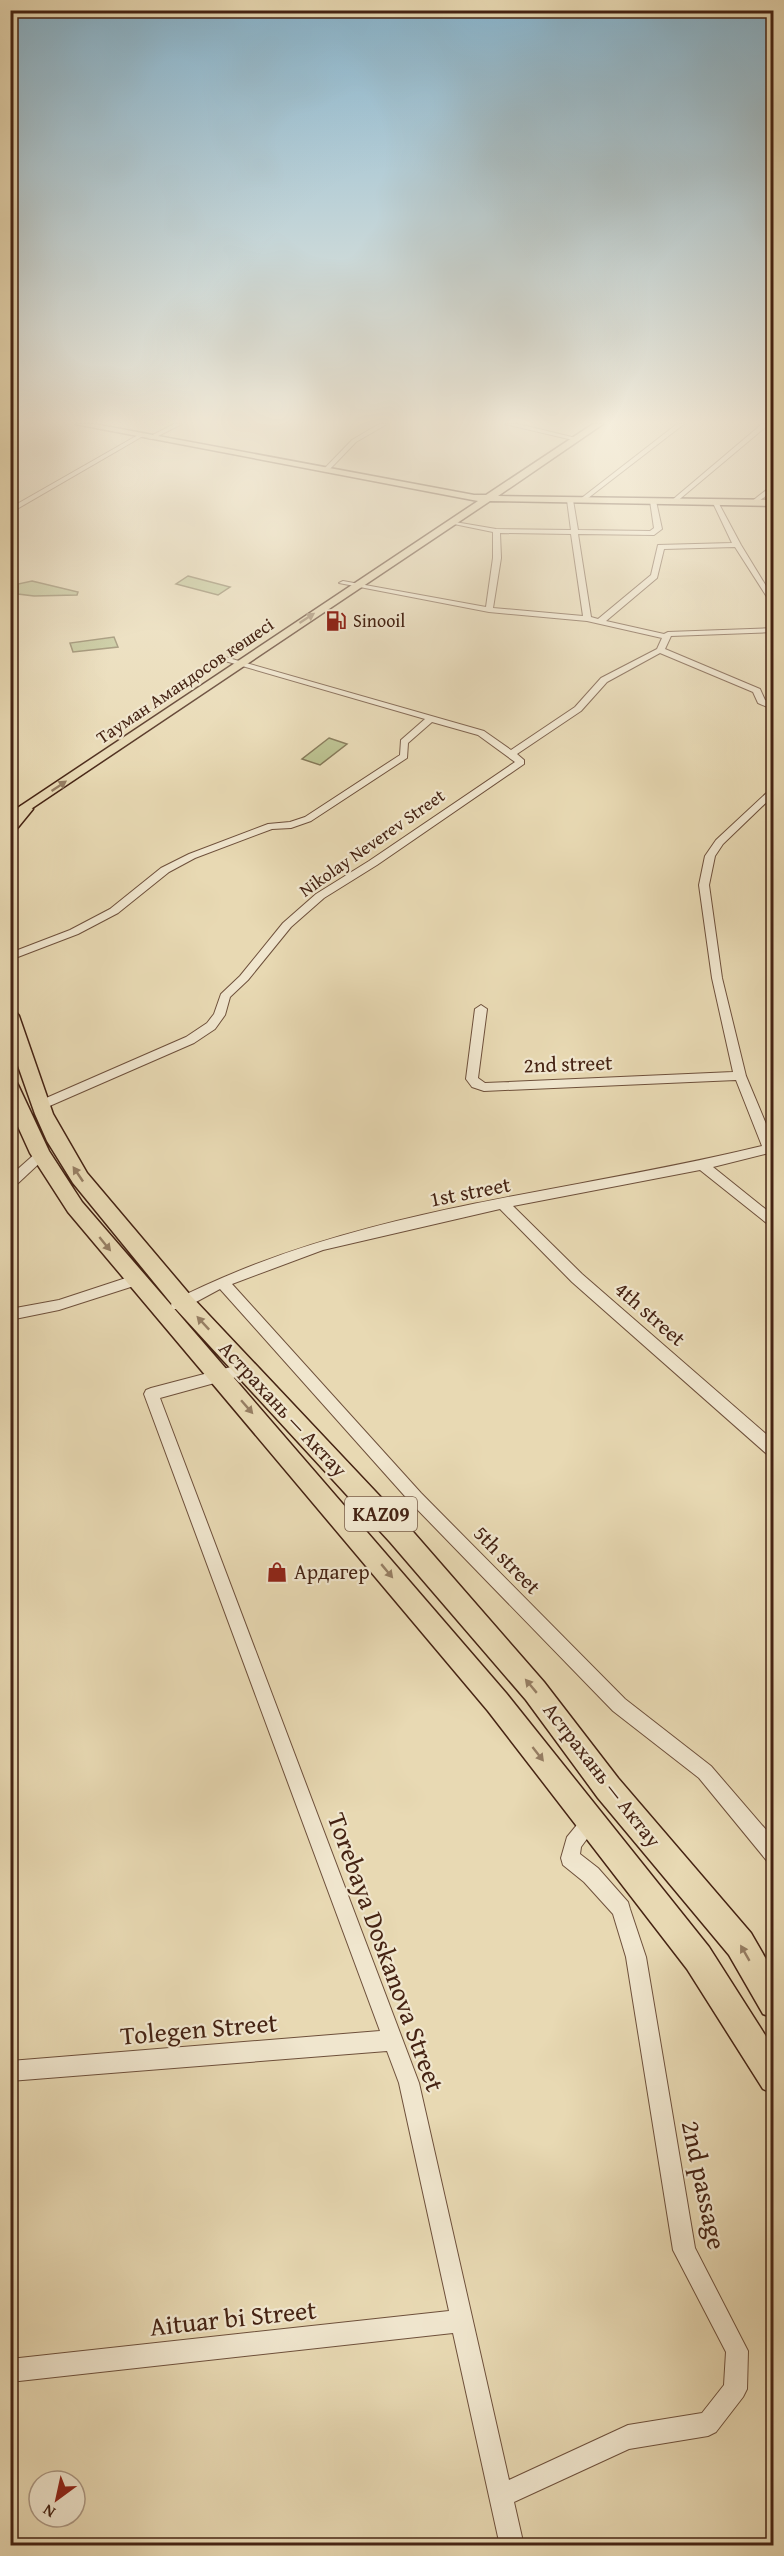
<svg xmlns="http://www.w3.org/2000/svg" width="784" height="2556" font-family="'Gentium Book Plus',serif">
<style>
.green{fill:#b8bf8b;stroke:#7e714f;stroke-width:1.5}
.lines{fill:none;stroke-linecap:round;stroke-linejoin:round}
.minor-casing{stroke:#6e503b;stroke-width:2}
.major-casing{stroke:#452313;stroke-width:3}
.highway-casing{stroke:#452313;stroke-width:3}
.minor{fill:#f0e6ce;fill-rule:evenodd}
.major{fill:#e8d9b3;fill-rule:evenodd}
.highway{fill:#e8d9b3;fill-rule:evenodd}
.oneway{fill:#967e63}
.labels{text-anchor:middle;stroke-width:4.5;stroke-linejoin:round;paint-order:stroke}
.far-poi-label{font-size:18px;fill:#452313;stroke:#f0e6ce;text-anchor:start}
.far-street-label{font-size:18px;fill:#452313;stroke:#f0e6ce}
.shield{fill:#f0e6ce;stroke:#785e4b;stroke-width:1.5}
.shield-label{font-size:20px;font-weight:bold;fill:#452313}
.street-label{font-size:21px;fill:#452313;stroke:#f0e6ce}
.poi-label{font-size:21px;fill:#452313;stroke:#f0e6ce;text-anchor:start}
.near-street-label{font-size:26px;fill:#452313;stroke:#f0e6ce}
</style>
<rect width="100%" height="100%" fill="#e8d9b3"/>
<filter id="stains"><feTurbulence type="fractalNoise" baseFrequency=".00333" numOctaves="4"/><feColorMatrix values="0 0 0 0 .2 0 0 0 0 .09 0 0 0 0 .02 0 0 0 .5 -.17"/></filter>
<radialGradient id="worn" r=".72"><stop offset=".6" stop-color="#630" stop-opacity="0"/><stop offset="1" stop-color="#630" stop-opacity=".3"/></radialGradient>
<!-- green -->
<path class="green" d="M188,576L230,587L218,595L176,584Z
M32,581L78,592L77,595L34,596L18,594V584Z
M114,637L118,647L73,652L70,643Z
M329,738L347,744L320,765L302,759Z"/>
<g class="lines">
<!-- minor casing -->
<g class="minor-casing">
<path id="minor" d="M174,424H182L152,439L147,438Z
M379,424H387L356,442L328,471H324V469L352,440Z
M505,424H518L580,439L577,441Z
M677,424H684L583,502H579V500Z
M762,424H769L675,503H671V501Z
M138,435L143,436L10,513V508Z
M774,484V490L755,504H751V502Z
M570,498L573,500L578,530L650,531L654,528L650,501L653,499L656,501L662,529L654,535L578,534L591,617L598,619L651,575L658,545L732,543L713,503L718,502L741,545L774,599V608L735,547L664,549L657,578L606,621L664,634L668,632L774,628V632L671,636L665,649L760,689L765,700L774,704V710L758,703L753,692L660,653L607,682L581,711L517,754L524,760V764L377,865L324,898L291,927L248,980L230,997L225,1015L215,1029L194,1043L45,1108H37L35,1105L37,1102L186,1037L207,1023L214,1014L221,994L240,976L283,923L316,894L369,861L515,762L478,735L432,722L408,743L407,758L311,821L291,828L272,829L195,858L169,872L118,913L78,934L10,960V953L70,930L110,909L161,868L189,854L268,824L290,822L305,817L400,755L401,740L425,719L225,661V657L484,731L511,750L575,707L601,678L657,649L662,638L587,621L489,612L339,583L343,581L486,607L493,558V532L449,523V521L496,529L571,530L567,500ZM500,533L571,534L583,616L493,608L501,558Z
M774,786V795L723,844L715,856L709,885L722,978L746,1076L774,1143V1154L769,1153L713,1167L774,1216V1229L700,1170L513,1206L582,1274L774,1441V1457L769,1456L572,1282L500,1209L323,1250L232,1284L421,1493L625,1699L711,1766L774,1839V1863L767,1861L699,1778L613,1711L411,1503L220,1289L183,1309H173L171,1305L173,1301C355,1207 566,1194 762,1146L736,1080L484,1091L472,1087L466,1079L475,1009L481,1005L487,1009L478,1078L485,1083L733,1072L712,978L699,885L705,856L716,840Z
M41,1151L47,1155L45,1158L14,1187L10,1188V1176L37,1152Z
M135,1275L140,1276L142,1280L140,1284L59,1310L10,1320V1309L59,1300Z
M246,1363L251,1365L253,1369L251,1373L160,1398L419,2083L509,2480L628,2425L702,2413L724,2385L726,2352L673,2250L626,1957L613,1914L584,1882L563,1865L561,1858L567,1837L585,1815L591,1812L597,1815L600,1821L581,1847L580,1854L598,1868L628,1902L630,1909L646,1957L695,2248L748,2351L747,2389L743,2397L716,2432L708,2436L629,2449L514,2502L524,2546H500L453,2333L10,2382V2359L449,2311L399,2083L387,2051L10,2081V2061L380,2031L144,1394L146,1390L151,1388Z"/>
</g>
<!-- major casing -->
<g class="major-casing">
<path id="major" d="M75,424H94L474,495H486L593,424H603L498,496L774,500V506L490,501L10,823V813L478,501Z"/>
</g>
<!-- highway casing -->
<g class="highway-casing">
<path id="highway" d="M26,805L33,809L15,831L10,832V818L21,806Z
M10,1011L16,1012L19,1016L53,1114L87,1173L191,1296L408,1526L544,1682L618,1778L751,1933L774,1973V2018L763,2014L729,1955L598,1798L526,1700L390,1542L175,1308L73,1183L47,1141L35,1114L10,1043Z
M10,1081L17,1083L19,1087L49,1151L82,1202L506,1693L709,1947L774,2049V2094L763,2089L687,1969L488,1711L68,1212L30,1153L10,1109Z"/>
</g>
<!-- minor -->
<use href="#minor" class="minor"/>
<!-- major -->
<use href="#major" class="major"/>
<!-- highway -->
<use href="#highway" class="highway"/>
</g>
<!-- one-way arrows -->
<defs><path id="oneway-solid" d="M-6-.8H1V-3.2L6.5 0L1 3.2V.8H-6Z" transform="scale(1.5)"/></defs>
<g class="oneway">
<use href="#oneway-solid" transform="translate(307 618) rotate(-33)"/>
<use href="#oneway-solid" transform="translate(59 786) rotate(-34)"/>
<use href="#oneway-solid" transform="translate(78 1174) rotate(-124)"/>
<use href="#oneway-solid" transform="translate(105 1244) rotate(51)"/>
<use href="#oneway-solid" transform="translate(203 1323) rotate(-133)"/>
<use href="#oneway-solid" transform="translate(247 1407) rotate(49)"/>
<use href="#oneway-solid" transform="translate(387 1571) rotate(50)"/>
<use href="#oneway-solid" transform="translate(531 1686) rotate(-130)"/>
<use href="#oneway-solid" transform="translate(538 1754) rotate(52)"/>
<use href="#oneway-solid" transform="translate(745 1953) rotate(-120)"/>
</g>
<!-- sky -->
<linearGradient id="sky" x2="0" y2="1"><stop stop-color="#87b6d1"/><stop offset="0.54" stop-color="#f5eedd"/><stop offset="1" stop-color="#f5eedd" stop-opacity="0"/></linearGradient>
<rect width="784" height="782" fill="url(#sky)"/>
<!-- icons -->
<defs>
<g id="fuel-bare" transform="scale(1.62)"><path d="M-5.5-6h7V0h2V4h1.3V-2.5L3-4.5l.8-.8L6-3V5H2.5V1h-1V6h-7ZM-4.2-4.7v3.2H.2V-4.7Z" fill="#8f2418" stroke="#f0e6ce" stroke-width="2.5" paint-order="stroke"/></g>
<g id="shop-bare" transform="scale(1.62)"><path d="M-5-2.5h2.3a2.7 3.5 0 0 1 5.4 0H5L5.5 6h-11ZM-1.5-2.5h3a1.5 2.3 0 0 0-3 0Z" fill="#8f2418" stroke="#f0e6ce" stroke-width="2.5" paint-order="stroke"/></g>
</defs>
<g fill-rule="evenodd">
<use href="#fuel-bare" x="336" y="621"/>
<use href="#shop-bare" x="277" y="1572"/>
</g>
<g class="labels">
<!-- far-poi labels -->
<g class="far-poi-label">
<text x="353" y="627">Sinooil</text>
</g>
<!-- far-street labels -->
<g class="far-street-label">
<text transform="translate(185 681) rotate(-34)" y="6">Тауман Амандосов көшесі</text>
<text transform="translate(372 843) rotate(-35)" y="6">Nikolay Neverev Street</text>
</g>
<!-- shield labels -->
<rect class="shield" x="345" y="1497" width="72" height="34" rx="4.5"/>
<g class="shield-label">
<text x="381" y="1521">KAZ09</text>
</g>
<!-- street labels -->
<g class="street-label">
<text transform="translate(568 1064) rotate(-2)" y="7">2nd street</text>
<text transform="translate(470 1192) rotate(-11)" y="7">1st street</text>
<text transform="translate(650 1314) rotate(41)" y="7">4th street</text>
<text transform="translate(283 1409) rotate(47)" y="7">Астрахань — Актау</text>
<text transform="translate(507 1560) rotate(46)" y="7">5th street</text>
<text transform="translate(602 1775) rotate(52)" y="7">Астрахань — Актау</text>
</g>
<!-- poi labels -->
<g class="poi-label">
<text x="294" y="1579">Ардагер</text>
</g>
<!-- near-street labels -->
<g class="near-street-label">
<text transform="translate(386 1952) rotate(70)" y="9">Torebaya Doskanova Street</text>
<text transform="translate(199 2029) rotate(-5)" y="9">Tolegen Street</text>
<text transform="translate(704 2185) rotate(78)" y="9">2nd passage</text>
<text transform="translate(233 2318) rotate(-6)" y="9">Aituar bi Street</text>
</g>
</g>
<!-- margin -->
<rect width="784" height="2556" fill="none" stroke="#e8d9b3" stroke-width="36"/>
<rect x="12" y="12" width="760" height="2532" fill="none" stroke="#452313" stroke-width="3"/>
<rect x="18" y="18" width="748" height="2520" fill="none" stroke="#452313" stroke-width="1.5"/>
<!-- north arrow -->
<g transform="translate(57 2499) rotate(213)"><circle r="28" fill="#f0e6ce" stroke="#ac9883" stroke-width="1.5"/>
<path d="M0-4.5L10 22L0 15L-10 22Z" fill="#8f2418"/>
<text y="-9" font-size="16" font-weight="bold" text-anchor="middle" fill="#452313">N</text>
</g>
<rect width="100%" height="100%" filter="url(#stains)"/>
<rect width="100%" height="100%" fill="url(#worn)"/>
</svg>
